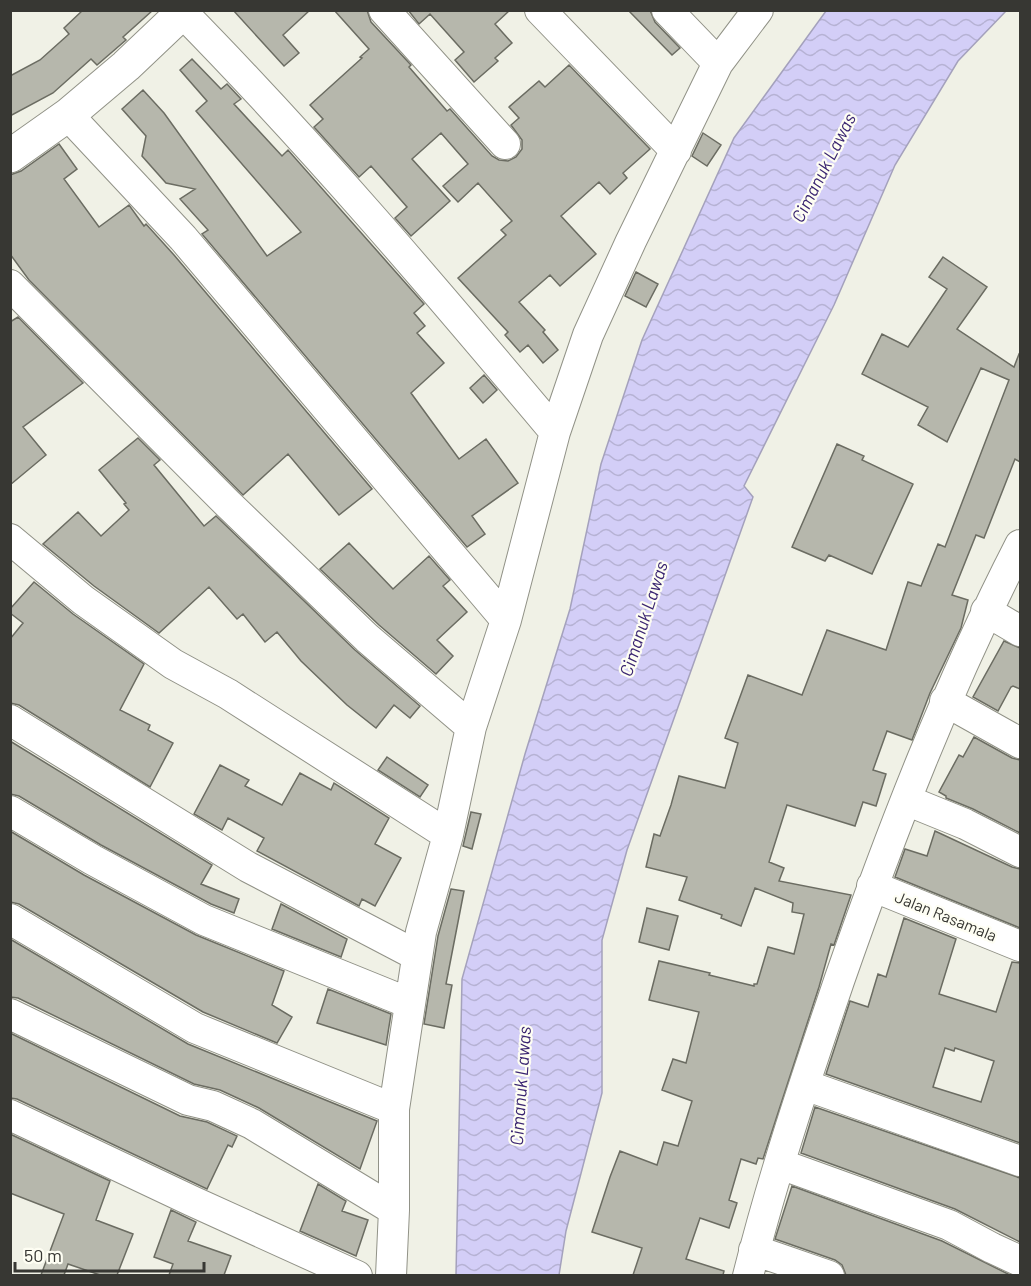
<svg xmlns="http://www.w3.org/2000/svg" width="1031" height="1286" font-family="Barlow,sans-serif">
<style>
.water{fill:url(#water-waves);stroke:#a4a1bc;stroke-width:1.5}
.building{fill:#b6b7ac;stroke:#6b6c62;stroke-width:1.5;fill-rule:evenodd}
.lines{fill:none;stroke-linecap:round;stroke-linejoin:round}
.minor-casing{stroke:#919287;stroke-width:32}
.tertiary-casing{stroke:#919287;stroke-width:35}
.minor{stroke:#fff;stroke-width:30}
.tertiary{stroke:#fff;stroke-width:33}
.labels{text-anchor:middle;stroke-width:4.5;stroke-linejoin:round;paint-order:stroke}
.street-label{font-size:16px;fill:#373733;stroke:#fefef3}
.water-label{font-size:18px;font-style:italic;fill:#3a2571;stroke:#fefef3}
</style>
<defs>
<pattern id="water-waves" width="16" height="10" patternUnits="userSpaceOnUse" patternTransform="scale(1.5)"><rect width="16" height="10" fill="#d3cef7"/><path d="M0 5q4-4 8 0t8 0" fill="none" stroke="#b6b2d4"/></pattern>
</defs>
<rect width="100%" height="100%" fill="#f0f1e6"/>
<!-- water -->
<path class="water" d="M826,11H1006L958,61L895,165L834,305L744,486L753,497L627,850L602,940V1093L566,1231L559,1275H456L462,979L525,754L570,609L601,464L642,340L734,138Z"/>
<!-- building -->
<path class="building" d="M83,10H153L123,37L126,40L97,65L91,59L53,93L10,116V76L40,60L69,34L64,28Z
M233,10H310L283,35L299,53L284,66Z
M334,10H367L371,22L411,65L409,67L447,111L450,109L492,156L499,160L508,161L516,157L522,149V140L511,125L519,118L509,107L539,81L545,87L569,65L650,149L623,173L627,178L610,194L599,182L561,216L596,254L560,286L550,275L519,302L545,330L543,332L558,350L543,363L528,345L520,352L505,335L508,332L458,278L506,235L501,230L512,221L478,183L458,202L443,186L468,164L441,133L412,159L450,201L411,236L395,218L407,207L371,166L359,177L314,127L323,119L310,105L362,58L360,57L369,49Z
M408,10H510L495,24L512,43L495,58L498,61L474,82L455,60L464,52L430,14L419,24Z
M628,10H650L655,22L680,48L672,55Z
M192,59L221,89L227,84L241,99L234,104L282,156L288,150L424,304L414,313L425,326L417,333L444,363L411,393L459,459L486,439L518,483L472,516L485,534L467,547L202,234L208,230L180,199L195,189L166,183L142,156L146,136L122,109L143,90L164,113L267,256L301,232L196,111L207,101L180,70Z
M703,133L721,145L707,166L692,156Z
M59,144L77,169L64,179L99,227L129,205L144,226L146,224L174,255L372,489L339,515L288,454L243,495L29,280L10,254V175L21,171Z
M943,257L987,287L957,329L1014,367L1019,354L1020,355V462L1015,459L984,538L976,535L952,595L968,600L961,628L930,693L912,740L887,731L873,770L886,774L876,806L863,802L855,826L787,805L769,862L784,868L779,881L851,895L834,945L831,944L819,987L763,1159L758,1158L756,1164L741,1159L729,1200L737,1203L729,1228L700,1218L686,1259L724,1271L723,1275H633L642,1248L592,1232L610,1177L620,1151L657,1165L664,1142L678,1146L692,1101L662,1090L673,1059L686,1063L699,1012L649,1000L659,961L710,973L709,975L754,986V984H757L768,947L794,954L804,914L792,912L793,903L755,888L741,926L721,918L722,915L679,900L687,877L646,867L654,834L660,836L671,805L679,776L725,788L738,743L725,738L748,675L802,695L827,630L886,650L908,582L921,586L938,544L945,547L1009,380L981,368L947,442L918,425L928,407L862,374L882,334L908,347L947,289L929,277Z
M636,272L658,284L646,307L625,296Z
M18,317L83,383L23,427L46,455L10,485V322Z
M484,375L497,390L483,403L470,388Z
M138,438L160,460L154,465L204,526L216,516L355,650L420,706L410,718L394,705L376,728L347,705L301,661L277,632L265,642L243,614L237,619L209,587L159,633L94,586L43,544L78,512L101,536L129,510L124,504L126,503L99,470Z
M837,444L864,456L862,460L913,484L872,574L829,555L825,561L792,547Z
M349,543L393,589L429,556L450,580L443,586L467,612L437,640L453,656L436,674L379,625L320,569Z
M34,582L73,614L144,664L120,710L150,725L148,730L173,743L150,787L19,705L10,703V639L23,623L10,613V609Z
M1004,641L1020,648V689L1013,686L1011,687L998,711L973,697Z
M974,737L1012,758L1020,760V833L973,809L946,798V796L939,792L959,755L963,757Z
M10,741L212,865L201,884L239,899L234,913L211,904L101,845L19,796L10,794Z
M387,757L428,785L420,797L378,770Z
M220,765L249,780L245,786L282,805L300,773L331,790L334,783L389,818L375,844L401,858L375,906L362,899L359,906L257,851L264,838L228,818L222,830L194,814Z
M471,812L481,814L472,849L463,846Z
M10,831L84,875L196,935L284,971L272,1005L292,1017L277,1043L203,1012L19,904L10,902Z
M935,831L1012,867L1020,869V928L895,877L905,849L927,856Z
M451,889L464,891L446,984L452,985L444,1028L424,1024L438,936Z
M281,904L347,939L341,957L272,929Z
M647,908L678,916L669,950L639,942Z
M904,918L956,939L939,994L996,1012L1012,962L1020,963V1143L826,1074L850,1001L868,1007L878,974L886,977ZM945,1048L954,1051L955,1048L994,1061L981,1102L933,1087Z
M10,939L188,1044L377,1121L360,1169L259,1108L220,1090L194,1084L18,998L10,997Z
M328,989L391,1014L386,1045L317,1023Z
M10,1033L180,1116L207,1122L237,1136L232,1147L228,1145L207,1189L17,1099L10,1098Z
M815,1107L1020,1178V1242L955,1209L801,1153Z
M10,1134L110,1181L96,1220L133,1234L117,1275H100L68,1264L64,1275H41L64,1214L10,1193Z
M318,1184L346,1201L342,1211L368,1220L356,1256L300,1231Z
M792,1186L942,1241L1010,1275H846L842,1265L835,1260L775,1239Z
M171,1210L196,1222L188,1241L231,1256L224,1275H169L173,1264L154,1257Z"/>
<g class="lines">
<!-- minor casing -->
<g class="minor-casing">
<path id="minor" d="M180,10C312,144 434,288 555,432
M384,10L505,144
M540,10L676,151
M667,10L718,63
M68,115L183,238L506,620
M10,285L227,503L367,638L471,727
M10,539L83,600L173,664L228,694L448,835
M986,611L1020,631
M945,701L1020,743
M10,720L248,867L416,955
M906,800L965,824L1020,852
M10,811L93,860L204,920L409,1003
M872,886L1020,946
M10,919L195,1028L394,1109
M10,1014L188,1100L213,1106L252,1124L394,1210
M805,1085L1020,1161
M10,1115L192,1201L357,1276
M780,1164L949,1225L992,1248L1020,1261
M754,1250L829,1276
M391,1276L394,1210V1109L421,932L448,835L471,727L506,620L555,432L588,335L631,241L718,63L758,10
M748,1276C773,1176 806,1078 839,981C891,832 948,685 1020,545"/>
</g>
<!-- tertiary casing -->
<g class="tertiary-casing">
<path id="tertiary" d="M10,156L68,115L126,66L185,10"/>
</g>
<!-- minor -->
<use href="#minor" class="minor"/>
<!-- tertiary -->
<use href="#tertiary" class="tertiary"/>
</g>
<g class="labels">
<!-- street labels -->
<g class="street-label">
<text transform="translate(946 916) rotate(22)" y="6">Jalan Rasamala</text>
</g>
<!-- water labels -->
<g class="water-label">
<text transform="translate(824 168) rotate(-63)" y="6">Cimanuk Lawas</text>
<text transform="translate(644 619) rotate(-72)" y="6">Cimanuk Lawas</text>
<text transform="translate(521 1086) rotate(-86)" y="6">Cimanuk Lawas</text>
</g>
</g>
<!-- border -->
<rect width="1031" height="1286" fill="none" stroke="#373733" stroke-width="24"/>
<!-- scale -->
<path d="M15 1262v9h189v-9" fill="none" stroke="#373733" stroke-width="3"/>
<text x="24" y="1262" font-size="18" fill="#373733" stroke="#fefef3" stroke-width="4.5" paint-order="stroke">50 m</text>
</svg>
